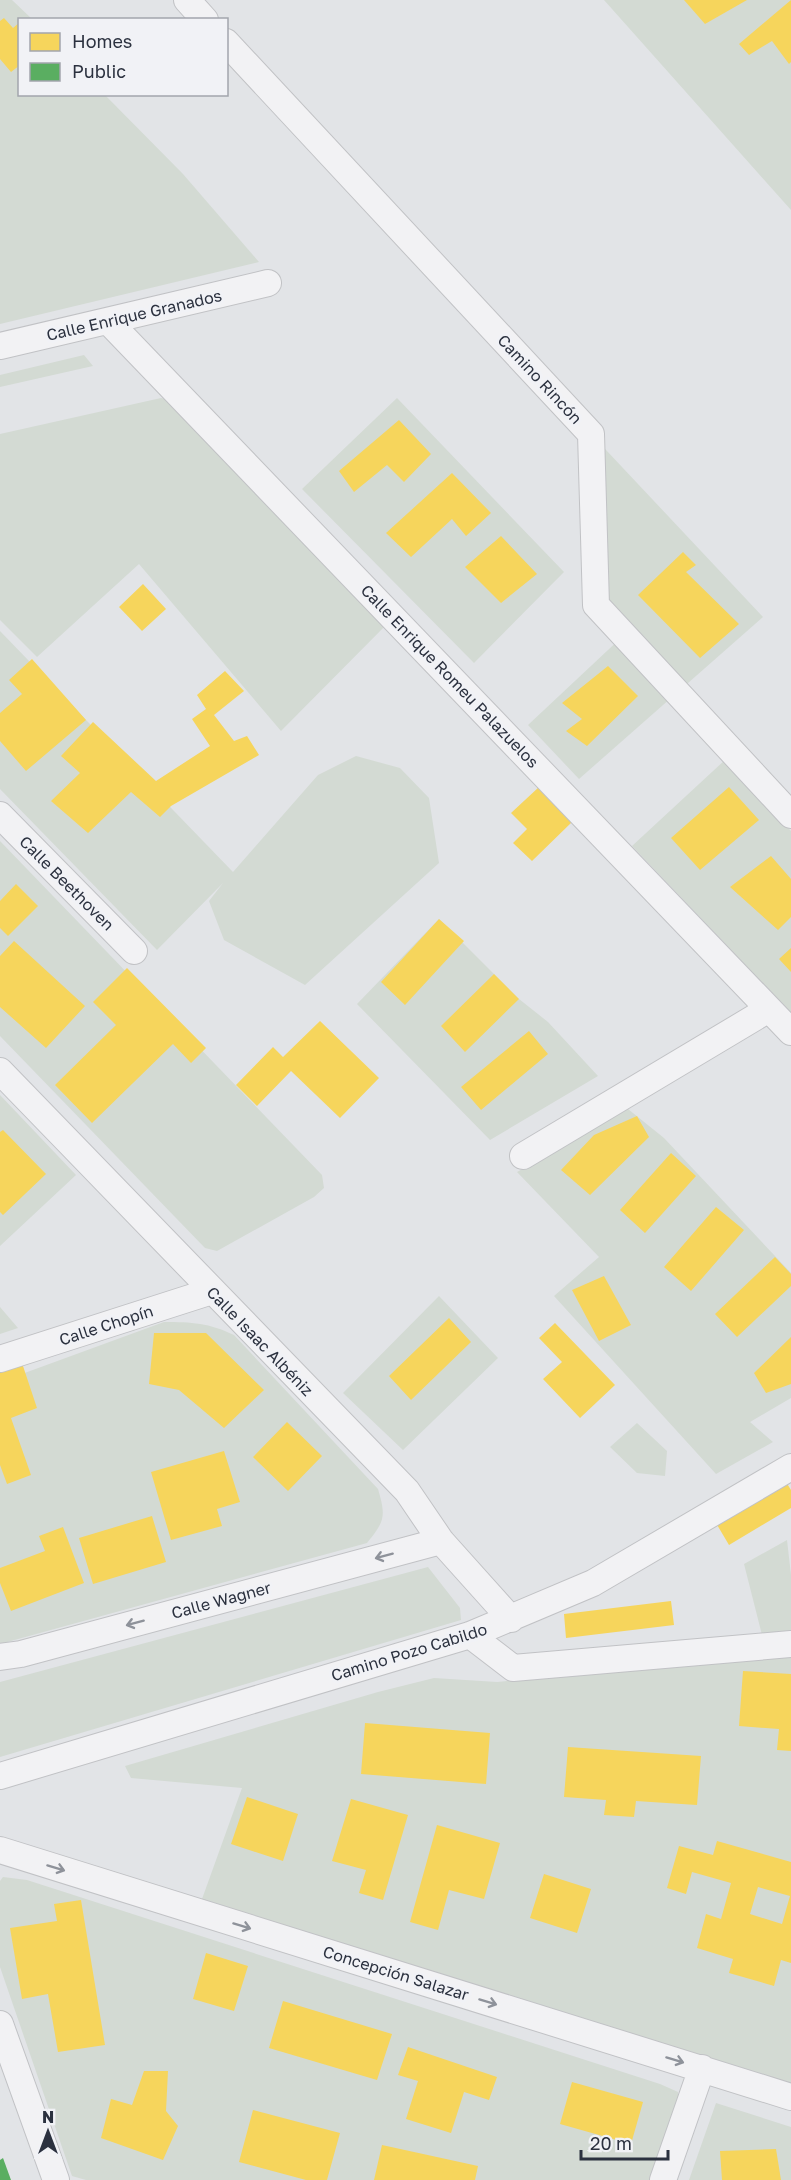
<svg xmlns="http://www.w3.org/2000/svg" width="791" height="2180" font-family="'Golos Text',sans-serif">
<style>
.green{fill:#d3dad3}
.homes{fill:#f6d55c;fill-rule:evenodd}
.public{fill:#5aae61}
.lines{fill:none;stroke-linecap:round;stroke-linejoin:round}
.minor-casing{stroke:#c1c2c5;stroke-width:28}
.minor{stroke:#f2f2f4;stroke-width:26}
.oneway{stroke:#8e929a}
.labels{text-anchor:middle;stroke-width:6;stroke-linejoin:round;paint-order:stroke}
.street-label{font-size:16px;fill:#2b313f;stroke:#f1f2f6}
</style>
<rect width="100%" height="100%" fill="#e2e4e7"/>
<!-- green -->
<path class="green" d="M0,0H12L32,19L20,20V94L105,95L183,174L259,262L0,324Z
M604,0H791V210Z
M84,355L93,366L0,387V375Z
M161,398L188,404L393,618L281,731L139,564L37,657L0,620V434Z
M397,398L564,572L474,663L302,489Z
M591,434L763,617L579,779L528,725L624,635L596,605Z
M0,631L233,872L318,775L356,756L400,768L429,798L439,863L305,985L224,940L209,901L223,883L157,950L0,789Z
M726,759L791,831V1013L632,846Z
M0,841L322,1175L324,1188L314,1197L217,1251L205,1248L0,1036Z
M439,919L519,999L548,1022L598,1076L490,1140L357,1004Z
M0,1095L76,1175L0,1246Z
M628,1109L664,1138L791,1273V1398L750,1422L773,1442L716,1474L554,1296L599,1257L517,1172Z
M439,1296L498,1358L403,1450L343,1393Z
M0,1307L18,1328L0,1334Z
M164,1322C192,1322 209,1323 234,1335L378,1489C386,1516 385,1521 367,1543L0,1644V1382Z
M637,1423L667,1451L665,1476L637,1473L610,1447Z
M787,1540L791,1575V1633L762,1635L744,1564Z
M428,1567L460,1608L461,1620L0,1757V1682Z
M775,1656L791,1657V2083L202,1899L242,1788L131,1778L125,1766L378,1692L434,1678L497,1682Z
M3,1877L27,1880L660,2084L678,2092V2107L651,2180H86L72,2176L0,1967V1881Z
M716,2103L791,2127V2180H689Z"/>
<!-- homes -->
<path class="homes" d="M684,0H747L705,24Z
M791,0V62L789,64L772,41L749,55L739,44Z
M4,18L13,28L20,22V65L11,72L0,59V21Z
M399,420L431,454L404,482L387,465L354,492L339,471Z
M452,473L491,513L466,536L452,519L411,557L386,533Z
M501,536L537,574L501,603L465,567Z
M683,552L696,565L686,572L739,624L700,658L638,595Z
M143,584L166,609L142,631L119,607Z
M32,659L86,720L26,771L0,741V713L22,694L9,680Z
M608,666L638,696L587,746L566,731L582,719L562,703Z
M225,671L244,691L214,715L234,741L247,736L259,755L171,806L160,817L131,792L88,833L51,801L80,773L61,756L93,722L156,781L210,746L192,719L206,709L197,695Z
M539,787L572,822L532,861L513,843L527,829L511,813Z
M729,787L759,820L700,870L671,838Z
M771,856L791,879V917L778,930L730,887Z
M16,884L38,906L8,936L0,928V901Z
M439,919L464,941L405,1005L381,982Z
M14,941L85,1006L46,1048L0,1007V956Z
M791,948V972L779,959Z
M127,968L206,1048L191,1063L173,1044L92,1123L55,1085L116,1025L93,1002Z
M494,974L519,999L465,1052L441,1026Z
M320,1021L379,1078L340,1118L291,1071L257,1106L236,1085L273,1047L283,1057Z
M529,1031L548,1054L481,1110L461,1087Z
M637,1116L649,1137L590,1195L561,1170L594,1135Z
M3,1130L46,1174L3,1215L0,1212V1132Z
M671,1153L696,1176L645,1233L620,1210Z
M716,1207L744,1230L691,1291L664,1267Z
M775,1257L791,1274V1286L737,1337L715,1314Z
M604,1276L631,1325L599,1341L572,1290Z
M449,1318L471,1342L411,1400L389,1376Z
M555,1323L615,1385L580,1418L543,1379L562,1362L539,1338Z
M154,1333H206L264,1390L224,1428L179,1390L149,1384Z
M791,1337V1384L766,1393L754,1373Z
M21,1360L37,1408L11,1418L31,1475L7,1484L0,1465V1367Z
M287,1422L322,1456L288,1491L253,1457Z
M224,1451L240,1502L217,1509L222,1526L171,1540L151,1472Z
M786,1482L791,1490V1508L729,1545L716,1523Z
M152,1516L166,1562L93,1584L79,1538Z
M63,1527L84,1583L11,1611L0,1583V1568L45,1551L39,1536Z
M671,1601L674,1625L566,1638L564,1614Z
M743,1671L791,1674V1751L777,1750L779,1729L739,1726Z
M365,1723L490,1733L486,1784L361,1774Z
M568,1747L701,1756L697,1805L636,1801L634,1817L604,1815L606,1800L564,1797Z
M247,1797L298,1814L283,1861L231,1844Z
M351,1799L408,1815L383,1900L359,1893L366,1870L332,1861Z
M437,1825L500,1843L484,1899L449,1890L438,1930L410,1922Z
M717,1841L791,1862V1963L781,1960L774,1986L729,1973L733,1959L697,1948L706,1914L721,1919L731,1883L692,1872L686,1894L667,1888L679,1846L713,1855ZM758,1887L790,1896L782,1924L750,1914Z
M544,1874L591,1889L577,1933L530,1918Z
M81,1900L105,2045L58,2052L48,1994L22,1999L10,1928L57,1921L54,1904Z
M206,1953L248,1966L234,2011L193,1999Z
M283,2001L392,2034L377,2080L269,2048Z
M408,2047L497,2077L489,2100L464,2092L451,2133L406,2119L418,2081L398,2075Z
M144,2071H168L166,2111L178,2126L163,2160L101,2138L111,2099L132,2105Z
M572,2082L643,2102L631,2144L560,2124Z
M253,2110L340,2133L327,2180H306L239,2162Z
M382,2145L478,2166L475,2180H374Z
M776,2149L781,2180H722L720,2151Z"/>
<!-- public -->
<path class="public" d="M3,2158L11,2180H0V2160Z"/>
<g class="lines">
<!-- minor casing -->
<g class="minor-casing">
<path id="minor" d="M187,0L205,20
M226,42L591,434L596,605L791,815
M108,321L791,1032
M0,346L268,283
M0,815L134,951
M0,1071L407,1491L441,1541L511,1619
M523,1156L769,1009
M0,1359L212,1291
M470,1635L513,1668L791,1644
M0,1657L21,1654L441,1541
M0,1776L470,1635L593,1583L791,1467
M0,1850L791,2097
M0,2024L56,2180
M663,2180L702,2068"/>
</g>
<!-- minor -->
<use href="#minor" class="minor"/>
</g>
<!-- one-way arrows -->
<defs><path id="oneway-shaft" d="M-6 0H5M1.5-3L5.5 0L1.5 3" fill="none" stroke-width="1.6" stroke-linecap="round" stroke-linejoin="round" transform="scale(1.5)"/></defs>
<g class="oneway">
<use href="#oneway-shaft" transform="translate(384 1556) rotate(165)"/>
<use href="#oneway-shaft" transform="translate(135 1623) rotate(165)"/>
<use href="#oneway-shaft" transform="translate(56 1868) rotate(17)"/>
<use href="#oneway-shaft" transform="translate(242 1926) rotate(17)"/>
<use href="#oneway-shaft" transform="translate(488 2002) rotate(17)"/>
<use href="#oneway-shaft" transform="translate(675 2060) rotate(17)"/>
</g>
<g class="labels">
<!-- street labels -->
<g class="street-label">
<text transform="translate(134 315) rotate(-13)" y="6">Calle Enrique Granados</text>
<text transform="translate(540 379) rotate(47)" y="6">Camino Rincón</text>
<text transform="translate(450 676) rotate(46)" y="6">Calle Enrique Romeu Palazuelos</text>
<text transform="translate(67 883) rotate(45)" y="6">Calle Beethoven</text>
<text transform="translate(106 1325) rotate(-18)" y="6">Calle Chopín</text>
<text transform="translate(260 1341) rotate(46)" y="6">Calle Isaac Albéniz</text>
<text transform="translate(221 1600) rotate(-15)" y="6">Calle Wagner</text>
<text transform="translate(409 1652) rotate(-17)" y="6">Camino Pozo Cabildo</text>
<text transform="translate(396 1973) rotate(17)" y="6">Concepción Salazar</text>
</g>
</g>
<!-- legend -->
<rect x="18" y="18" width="210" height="78" fill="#f1f2f6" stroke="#a2a5ad" stroke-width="1.5"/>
<rect x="30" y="33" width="30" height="18" fill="#f6d55c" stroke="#a2a5ad" stroke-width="1.5"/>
<text x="72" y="48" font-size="18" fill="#2b313f">Homes</text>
<rect x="30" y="63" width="30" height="18" fill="#5aae61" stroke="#a2a5ad" stroke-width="1.5"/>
<text x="72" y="78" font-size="18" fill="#2b313f">Public</text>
<!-- north arrow -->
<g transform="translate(48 2132)" stroke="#f1f2f6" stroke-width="4.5" paint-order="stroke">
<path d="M0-4.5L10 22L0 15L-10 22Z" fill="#2b313f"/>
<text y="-9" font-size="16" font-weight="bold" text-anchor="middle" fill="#2b313f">N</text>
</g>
<!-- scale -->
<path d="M581 2150v9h87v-9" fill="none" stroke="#2b313f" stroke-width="3"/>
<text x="590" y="2150" font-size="18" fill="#2b313f" stroke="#f1f2f6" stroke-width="4.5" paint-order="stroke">20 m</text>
</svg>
